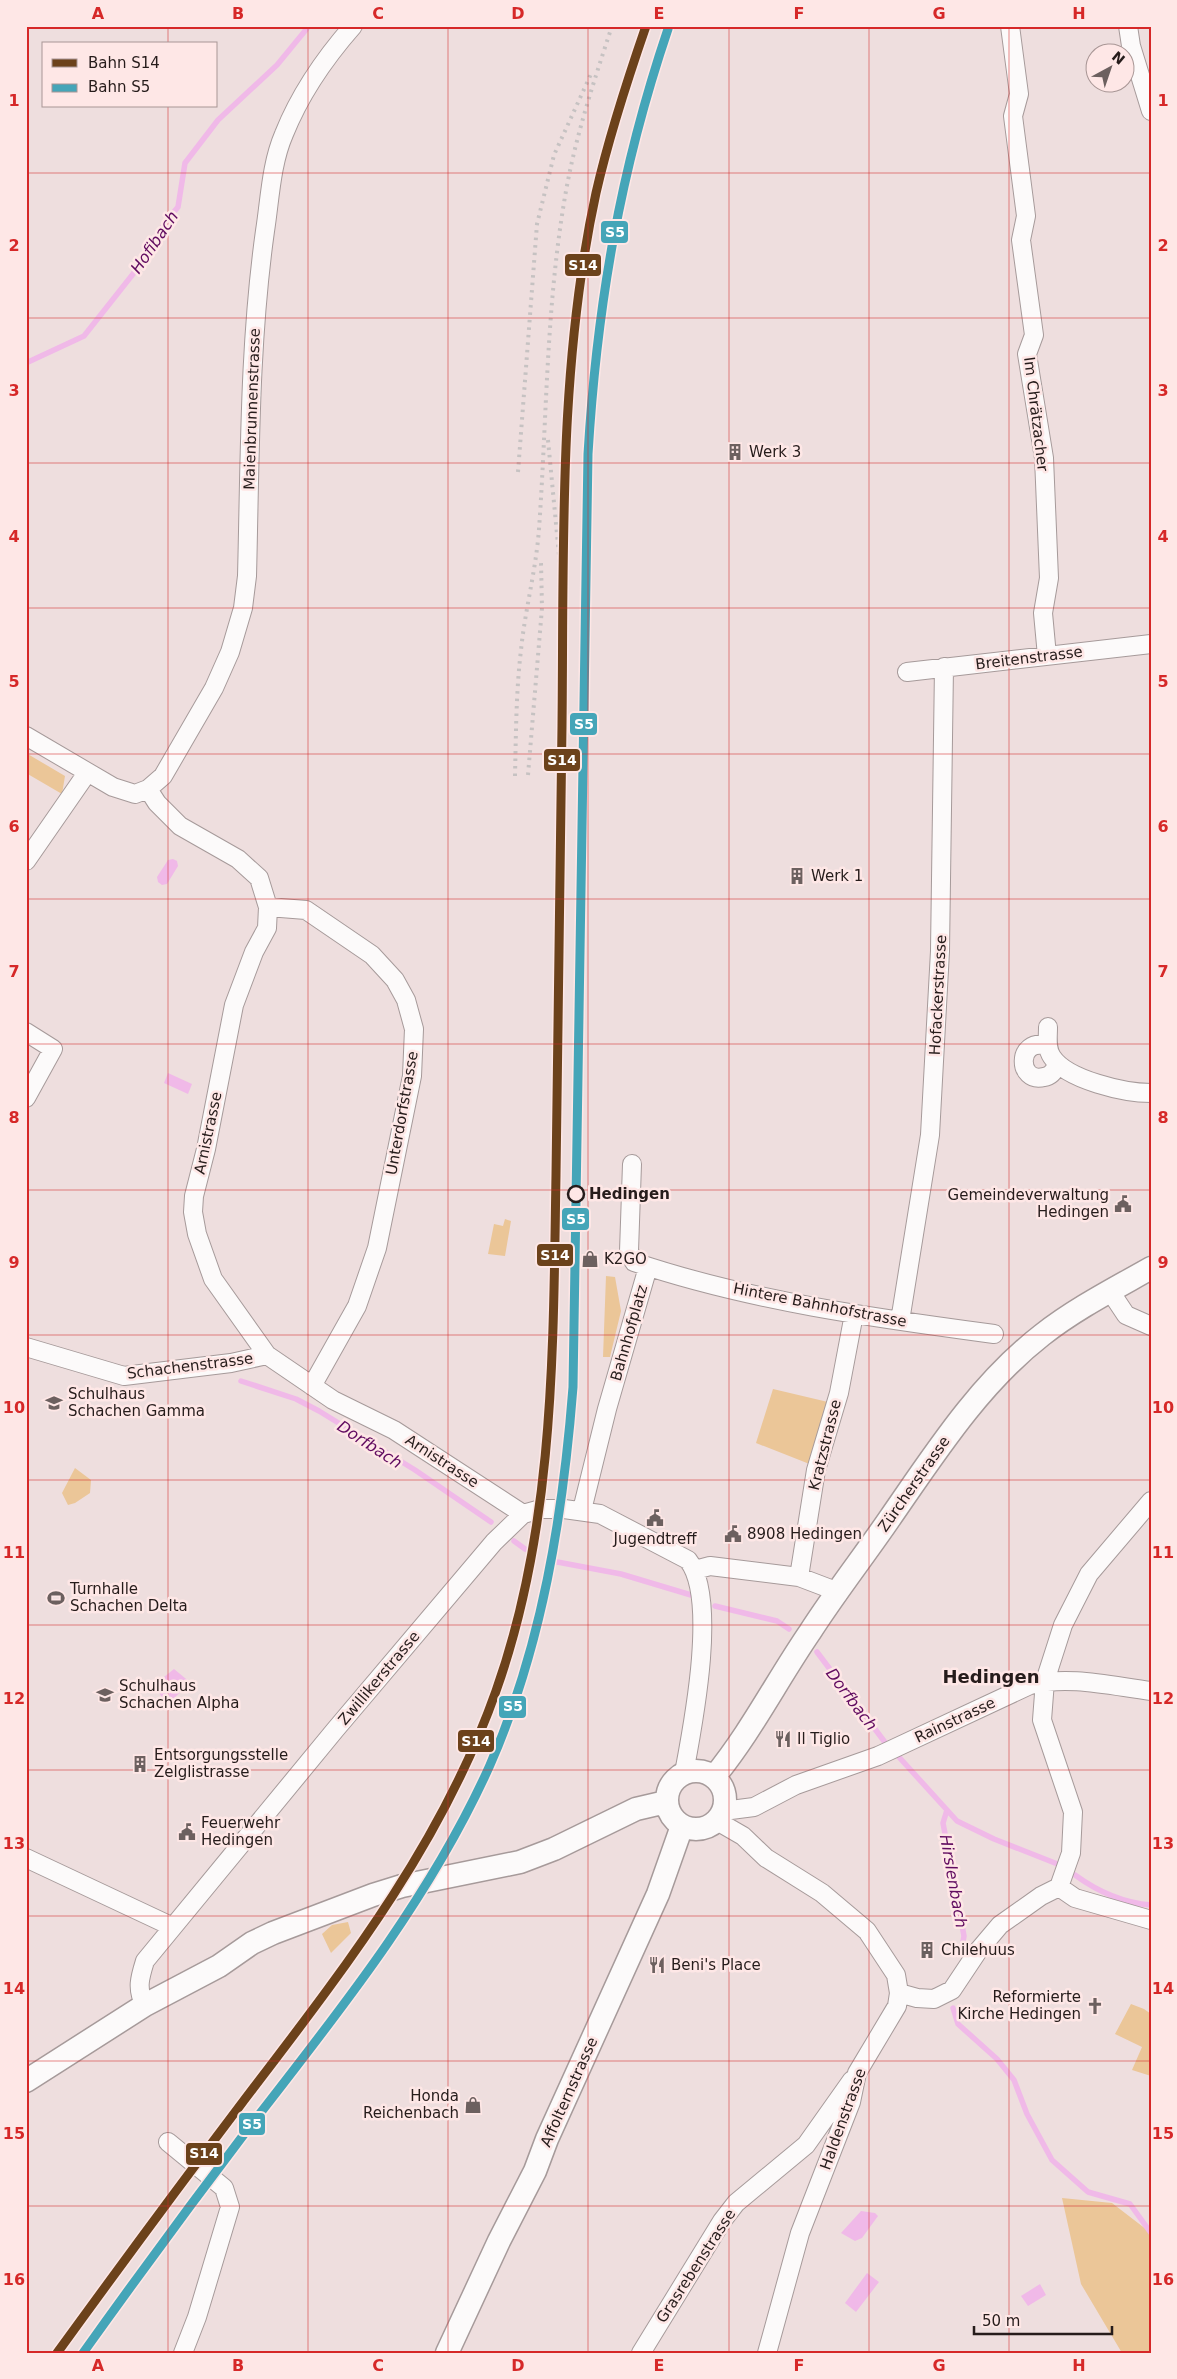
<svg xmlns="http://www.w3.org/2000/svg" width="1177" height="2379" font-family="'DejaVu Sans',sans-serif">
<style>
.green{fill:#ebc698}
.water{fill:#f0b9e8}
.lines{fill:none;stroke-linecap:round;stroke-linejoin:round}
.stream{stroke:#f0b9e8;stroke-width:5.5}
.minor-casing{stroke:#a69a9a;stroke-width:20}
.major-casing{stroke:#a69a9a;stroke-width:25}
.minor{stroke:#fcfafa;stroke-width:18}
.major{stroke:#fcfafa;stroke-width:22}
.rail{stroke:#c6c2c2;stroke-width:4;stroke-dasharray:2.5 5;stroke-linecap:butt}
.rail-1-casing{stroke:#fee7e6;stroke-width:12}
.rail-2-casing{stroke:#fee7e6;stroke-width:12}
.rail-1{stroke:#6c421b;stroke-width:9}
.rail-2{stroke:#45a5b8;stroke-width:9}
.grid{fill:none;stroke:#d62828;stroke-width:1;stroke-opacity:0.55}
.stop-dot{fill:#fee7e6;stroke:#261c1b;stroke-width:2.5}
.labels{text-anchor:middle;stroke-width:5;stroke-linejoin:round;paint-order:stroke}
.street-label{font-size:15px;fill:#261c1b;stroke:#fee7e6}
.poi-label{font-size:15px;fill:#261c1b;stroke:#fee7e6;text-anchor:start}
.stop-label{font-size:15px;font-weight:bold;fill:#261c1b;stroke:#fee7e6;text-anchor:start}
.water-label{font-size:16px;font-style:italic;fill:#610b60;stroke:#fee7e6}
.quarter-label{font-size:18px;font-weight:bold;fill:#261c1b;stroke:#fee7e6}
.line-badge{stroke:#fee7e6;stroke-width:2}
.badge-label{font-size:14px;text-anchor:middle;font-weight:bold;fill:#fff}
.neatline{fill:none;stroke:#d62828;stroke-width:2}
.grid-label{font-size:16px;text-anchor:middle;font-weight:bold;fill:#d62828}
</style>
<rect width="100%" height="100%" fill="#eedede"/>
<!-- green -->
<path class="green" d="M26,753L65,776L62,794L26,773Z
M505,1219L511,1221L505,1256L488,1254L494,1224L503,1226Z
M606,1276L615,1277L621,1311L610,1357H603Z
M773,1389L828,1402L812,1465L756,1443Z
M75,1468L91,1480L90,1493L75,1503L68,1505L62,1493Z
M348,1922L351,1933L331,1953L322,1934L332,1925Z
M1131,2004L1144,2009L1151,2014V2076L1132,2070L1142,2047L1115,2034Z
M1062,2198L1112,2203L1151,2233V2353H1122L1081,2284Z"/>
<!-- water -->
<path class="water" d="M173,859L177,861L178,866L167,884L162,885L158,882L157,877L168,860Z
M168,1073L192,1084L188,1094L164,1083Z
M174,1669L191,1683L166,1705L156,1687L159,1681Z
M861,2211L875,2213L878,2216L862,2238L855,2241L841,2233Z
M867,2273L879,2282L856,2312L845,2303Z
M1040,2284L1046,2295L1028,2306L1021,2296Z"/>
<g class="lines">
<!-- stream -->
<path class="stream" d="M26,363L84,336L133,274L167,220L178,207L185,163L218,120L277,65L309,26
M241,1381L296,1399L319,1411L415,1470L491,1522
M514,1541L525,1549
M552,1561L621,1574L691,1595
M715,1606L777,1621L789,1629
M817,1652L887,1745
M898,1756L957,1821L994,1839L1060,1865
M947,1810L943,1823L964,1936L961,1953
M1075,1875C1097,1891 1124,1903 1151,1905
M953,2008L958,2024L997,2059L1014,2080L1027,2114L1052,2160L1088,2192L1130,2204L1151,2233"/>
<!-- minor casing -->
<g class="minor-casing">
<path id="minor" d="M1010,26L1019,94L1013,116L1026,216L1021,240L1034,335L1027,354L1044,458L1049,578L1043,613L1047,656
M1128,26L1131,46L1151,111
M907,672L1151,644
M26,736L113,787L135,794L148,789L163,776L214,688L230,652L243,608L247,576C250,461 249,345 265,231C270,199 271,164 284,134C300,94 324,59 353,26
M148,789L157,803L180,826L238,859L259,878L268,907L267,928L254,952L234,1005L206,1149L194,1196L193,1212L197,1234L213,1279L267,1355L333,1400L394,1430L523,1514
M26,861L87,773
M268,907L306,910L372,955L395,980L406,1000L414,1029L412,1076L377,1248L357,1306L312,1386
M1048,1027C1048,1038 1046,1048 1052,1057C1067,1080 1125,1093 1151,1093
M26,1032L53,1049L26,1098
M1047,1046C1016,1037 1017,1084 1044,1077C1052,1076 1055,1070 1057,1064
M632,1164L629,1251L634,1262C750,1301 874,1318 994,1334
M1110,1291L1126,1315L1151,1326
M900,1321L930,1135L940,951L944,667
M26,1347L124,1376L231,1363L267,1355
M582,1510L607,1409L648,1267
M695,1570L710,1566L799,1577L828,1588L838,1594
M799,1577L816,1470L839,1393L854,1314
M723,1811L754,1807L796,1785L878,1756L1030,1685C1069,1675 1111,1686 1151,1691
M717,1821L743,1836L766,1858L822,1893L867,1931L896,1975L899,1993L897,2006L857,2073L851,2102L800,2233L767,2353
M26,1858L173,1927
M1059,1887L1075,1898L1151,1920
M899,1993L917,1998L934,1999L952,1990L978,1951L1000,1925L1041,1896L1059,1887L1071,1853L1073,1812L1042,1720L1045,1681L1063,1625L1089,1574L1151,1501
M145,2005C136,1989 140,1977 145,1961L335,1730L494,1542L523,1514L541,1509H564L600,1514L688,1560C718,1598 693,1725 684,1773
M168,2142L224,2188L230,2207L197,2317L183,2353
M641,2353L722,2221L736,2203L806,2145L852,2080"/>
</g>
<!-- major casing -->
<g class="major-casing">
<path id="major" d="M667 1800a29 29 0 1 1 58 0a29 29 0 1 1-58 0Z
M714,1777C751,1732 777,1680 810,1632C835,1593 864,1556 890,1518C935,1453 979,1384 1042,1335C1075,1309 1114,1289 1151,1268
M26,2081L145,2005L219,1966L252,1943L273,1933L373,1895L402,1886L520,1862L554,1849L636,1809L666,1802
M447,2353L499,2241L535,2171L547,2139L658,1894L682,1826"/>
</g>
<!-- minor -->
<use href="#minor" class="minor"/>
<!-- major -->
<use href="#major" class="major"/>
<!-- rail -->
<path class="rail" d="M548,440L561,576L563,638
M518,472L537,224L554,155L591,74
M528,775L542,608L541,562
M515,776C516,734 516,692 521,650C525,610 536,570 539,529C547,417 546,303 566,191C576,135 594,81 612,26"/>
<!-- rail-1 casing -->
<g class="rail-1-casing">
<path id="rail-1" d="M57,2353C118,2269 180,2185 242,2103C341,1973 441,1847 496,1691C555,1525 553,1349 556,1175C558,1025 560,876 562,726C564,549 558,367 596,193C609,136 627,81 646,26"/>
</g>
<!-- rail-2 casing -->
<g class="rail-2-casing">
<path id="rail-2" d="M83,2353C138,2276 194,2200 251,2125C339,2012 431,1897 490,1765C542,1646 563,1516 573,1387L588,454C597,305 620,171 668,29"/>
</g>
<!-- rail-1 -->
<use href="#rail-1" class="rail-1"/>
<!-- rail-2 -->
<use href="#rail-2" class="rail-2"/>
</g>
<!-- grid -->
<path class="grid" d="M168,26V44M308,26V2353M448,26V2353M588,26V2353M729,26V2353M869,26V2353M1009,26V2353M168,106V2353M26,173H1151M26,318H1151M26,463H1151M26,608H1151M26,754H1151M26,899H1151M26,1044H1151M26,1190H1151M26,1335H1151M26,1480H1151M26,1625H1151M26,1770H1151M26,1916H1151M26,2061H1151M26,2206H1151"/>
<!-- icons -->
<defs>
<g id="building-bare" transform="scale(1.35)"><path d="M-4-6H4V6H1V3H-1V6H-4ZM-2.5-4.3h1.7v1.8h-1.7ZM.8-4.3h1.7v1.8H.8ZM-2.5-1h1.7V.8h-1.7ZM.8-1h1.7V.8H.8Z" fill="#6c605f" stroke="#fee7e6" stroke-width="2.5" paint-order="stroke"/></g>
<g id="civic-bare" transform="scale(1.35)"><path d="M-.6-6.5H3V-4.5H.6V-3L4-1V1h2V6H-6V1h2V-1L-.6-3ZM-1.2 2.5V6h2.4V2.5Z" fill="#6c605f" stroke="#fee7e6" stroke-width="2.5" paint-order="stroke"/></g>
<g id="shop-bare" transform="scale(1.35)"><path d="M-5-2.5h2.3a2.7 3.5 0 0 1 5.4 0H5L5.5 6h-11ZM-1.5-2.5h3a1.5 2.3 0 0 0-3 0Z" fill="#6c605f" stroke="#fee7e6" stroke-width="2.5" paint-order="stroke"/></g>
<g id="school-bare" transform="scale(1.35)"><path d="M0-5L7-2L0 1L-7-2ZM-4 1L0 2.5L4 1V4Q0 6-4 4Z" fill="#6c605f" stroke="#fee7e6" stroke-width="2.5" paint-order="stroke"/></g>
<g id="stadium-bare" transform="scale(1.35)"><path d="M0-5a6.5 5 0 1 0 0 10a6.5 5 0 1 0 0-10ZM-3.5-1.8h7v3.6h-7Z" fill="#6c605f" stroke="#fee7e6" stroke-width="2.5" paint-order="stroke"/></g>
<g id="restaurant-bare" transform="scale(1.35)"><path d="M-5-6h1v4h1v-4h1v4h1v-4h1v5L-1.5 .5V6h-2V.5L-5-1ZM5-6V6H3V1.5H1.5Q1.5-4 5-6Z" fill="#6c605f" stroke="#fee7e6" stroke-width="2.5" paint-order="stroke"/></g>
<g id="church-bare" transform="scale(1.35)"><path d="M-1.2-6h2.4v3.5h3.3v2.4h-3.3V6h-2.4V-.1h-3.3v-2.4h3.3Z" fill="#6c605f" stroke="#fee7e6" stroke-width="2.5" paint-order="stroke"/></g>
</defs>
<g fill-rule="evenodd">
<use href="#building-bare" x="735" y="452"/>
<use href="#building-bare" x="797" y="876"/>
<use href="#civic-bare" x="1123" y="1204"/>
<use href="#shop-bare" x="590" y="1259"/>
<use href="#school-bare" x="54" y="1403"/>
<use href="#civic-bare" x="655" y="1518"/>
<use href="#civic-bare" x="733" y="1534"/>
<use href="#stadium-bare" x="56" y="1598"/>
<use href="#school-bare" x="105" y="1695"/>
<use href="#restaurant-bare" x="783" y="1739"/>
<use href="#building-bare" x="140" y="1764"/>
<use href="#civic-bare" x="187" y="1832"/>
<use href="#building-bare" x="927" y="1950"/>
<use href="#restaurant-bare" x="657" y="1965"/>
<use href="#church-bare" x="1095" y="2006"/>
<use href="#shop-bare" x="473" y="2105"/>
</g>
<!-- markers -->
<circle class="stop-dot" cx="576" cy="1194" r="8"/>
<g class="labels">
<!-- street labels -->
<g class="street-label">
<text transform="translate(252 409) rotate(-88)" y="5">Maienbrunnenstrasse</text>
<text transform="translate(1036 414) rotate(83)" y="5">Im Chrätzacher</text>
<text transform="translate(1029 658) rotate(-7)" y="5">Breitenstrasse</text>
<text transform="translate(938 995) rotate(-87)" y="5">Hofackerstrasse</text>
<text transform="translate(402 1113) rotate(-80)" y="5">Unterdorfstrasse</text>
<text transform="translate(208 1133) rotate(-78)" y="5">Arnistrasse</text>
<text transform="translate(820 1305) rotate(11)" y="5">Hintere Bahnhofstrasse</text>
<text transform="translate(629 1333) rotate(-74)" y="5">Bahnhofplatz</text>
<text transform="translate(190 1366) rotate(-7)" y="5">Schachenstrasse</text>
<text transform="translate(825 1445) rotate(-76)" y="5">Kratzstrasse</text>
<text transform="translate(442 1461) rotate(33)" y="5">Arnistrasse</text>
<text transform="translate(914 1484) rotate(-55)" y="5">Zürcherstrasse</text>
<text transform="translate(379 1678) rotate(-50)" y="5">Zwillikerstrasse</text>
<text transform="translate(955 1720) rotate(-25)" y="5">Rainstrasse</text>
<text transform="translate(569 2092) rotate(-66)" y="5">Affolternstrasse</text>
<text transform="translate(843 2119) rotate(-70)" y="5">Haldenstrasse</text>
<text transform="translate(696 2266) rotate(-57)" y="5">Grasrebenstrasse</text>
</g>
<!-- poi labels -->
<g class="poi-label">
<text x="749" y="457">Werk 3</text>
<text x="811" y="881">Werk 1</text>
<text x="1109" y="1200" text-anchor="end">Gemeindeverwaltung<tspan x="1109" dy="17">Hedingen</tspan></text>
<text x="604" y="1264">K2GO</text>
<text x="68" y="1399">Schulhaus<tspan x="68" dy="17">Schachen Gamma</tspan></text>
<text x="747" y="1539">8908 Hedingen</text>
<text x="655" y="1544" text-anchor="middle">Jugendtreff</text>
<text x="70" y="1594">Turnhalle<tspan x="70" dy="17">Schachen Delta</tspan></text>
<text x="119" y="1691">Schulhaus<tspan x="119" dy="17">Schachen Alpha</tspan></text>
<text x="797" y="1744">Il Tiglio</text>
<text x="154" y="1760">Entsorgungsstelle<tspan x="154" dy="17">Zelglistrasse</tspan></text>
<text x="201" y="1828">Feuerwehr<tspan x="201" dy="17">Hedingen</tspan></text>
<text x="941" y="1955">Chilehuus</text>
<text x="671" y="1970">Beni's Place</text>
<text x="1081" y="2002" text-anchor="end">Reformierte<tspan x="1081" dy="17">Kirche Hedingen</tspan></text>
<text x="459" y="2101" text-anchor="end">Honda<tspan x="459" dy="17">Reichenbach</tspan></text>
</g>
<!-- stop labels -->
<g class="stop-label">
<text x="589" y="1199">Hedingen</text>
</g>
<!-- water labels -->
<g class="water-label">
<text transform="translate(154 242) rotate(-56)" y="6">Hofibach</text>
<text transform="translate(370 1444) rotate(33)" y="6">Dorfbach</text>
<text transform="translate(852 1699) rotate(53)" y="6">Dorfbach</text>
<text transform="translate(954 1881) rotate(80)" y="6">Hirslenbach</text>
</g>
<!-- quarter labels -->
<g class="quarter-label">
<text x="991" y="1683">Hedingen</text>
</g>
</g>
<g class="line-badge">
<rect x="600" y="220" width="29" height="24" rx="5" fill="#45a5b8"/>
<rect x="564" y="253" width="38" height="24" rx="5" fill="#6c421b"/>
<rect x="569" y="712" width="29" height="24" rx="5" fill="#45a5b8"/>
<rect x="543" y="748" width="38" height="24" rx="5" fill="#6c421b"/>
<rect x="561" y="1207" width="29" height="24" rx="5" fill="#45a5b8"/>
<rect x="536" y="1243" width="38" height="24" rx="5" fill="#6c421b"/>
<rect x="498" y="1695" width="29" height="24" rx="5" fill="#45a5b8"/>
<rect x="457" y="1729" width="38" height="24" rx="5" fill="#6c421b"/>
<rect x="238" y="2112" width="28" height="24" rx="5" fill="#45a5b8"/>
<rect x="185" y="2142" width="38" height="24" rx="5" fill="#6c421b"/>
</g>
<g class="badge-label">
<text x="615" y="237">S5</text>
<text x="583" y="270">S14</text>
<text x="584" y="729">S5</text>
<text x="562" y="765">S14</text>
<text x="576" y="1224">S5</text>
<text x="555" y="1260">S14</text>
<text x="513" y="1711">S5</text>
<text x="476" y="1746">S14</text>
<text x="252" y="2129">S5</text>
<text x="204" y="2158">S14</text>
</g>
<!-- border -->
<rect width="1177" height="2379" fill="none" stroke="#fee7e6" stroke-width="55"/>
<!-- legend -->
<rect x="42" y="42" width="175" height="65" fill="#fee7e6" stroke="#a89695"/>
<rect x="52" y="59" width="25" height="8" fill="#6c421b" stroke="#a89695"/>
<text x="88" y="68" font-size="15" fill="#261c1b">Bahn S14</text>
<rect x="52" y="84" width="25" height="8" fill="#45a5b8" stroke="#a89695"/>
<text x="88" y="92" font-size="15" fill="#261c1b">Bahn S5</text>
<!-- north arrow -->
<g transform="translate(1110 68) rotate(40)"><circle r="24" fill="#fee7e6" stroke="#a89695"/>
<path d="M0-4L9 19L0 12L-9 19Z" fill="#6c605f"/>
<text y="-8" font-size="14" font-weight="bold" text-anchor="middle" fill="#261c1b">N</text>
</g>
<!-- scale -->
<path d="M974 2326v8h138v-8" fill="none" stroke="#261c1b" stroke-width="2.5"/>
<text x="982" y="2326" font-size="15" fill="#261c1b" stroke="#fee7e6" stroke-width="4" paint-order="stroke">50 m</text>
<rect x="28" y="28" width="1122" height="2324" class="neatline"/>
<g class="grid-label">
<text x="98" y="19">A</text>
<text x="238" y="19">B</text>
<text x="378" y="19">C</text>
<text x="518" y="19">D</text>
<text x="659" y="19">E</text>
<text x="799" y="19">F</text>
<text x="939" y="19">G</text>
<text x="1079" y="19">H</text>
<text x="14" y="106">1</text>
<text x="1163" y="106">1</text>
<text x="14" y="251">2</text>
<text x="1163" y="251">2</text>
<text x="14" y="396">3</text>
<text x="1163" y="396">3</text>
<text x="14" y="542">4</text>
<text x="1163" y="542">4</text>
<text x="14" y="687">5</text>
<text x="1163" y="687">5</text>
<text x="14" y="832">6</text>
<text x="1163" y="832">6</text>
<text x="14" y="977">7</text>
<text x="1163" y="977">7</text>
<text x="14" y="1123">8</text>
<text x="1163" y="1123">8</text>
<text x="14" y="1268">9</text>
<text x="1163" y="1268">9</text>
<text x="14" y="1413">10</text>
<text x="1163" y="1413">10</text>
<text x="14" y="1558">11</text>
<text x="1163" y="1558">11</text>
<text x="14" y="1704">12</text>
<text x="1163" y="1704">12</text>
<text x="14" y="1849">13</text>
<text x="1163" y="1849">13</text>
<text x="14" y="1994">14</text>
<text x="1163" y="1994">14</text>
<text x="14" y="2139">15</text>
<text x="1163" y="2139">15</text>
<text x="14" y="2285">16</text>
<text x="1163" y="2285">16</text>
<text x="98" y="2371">A</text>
<text x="238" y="2371">B</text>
<text x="378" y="2371">C</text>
<text x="518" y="2371">D</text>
<text x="659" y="2371">E</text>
<text x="799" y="2371">F</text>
<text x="939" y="2371">G</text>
<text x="1079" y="2371">H</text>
</g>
</svg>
